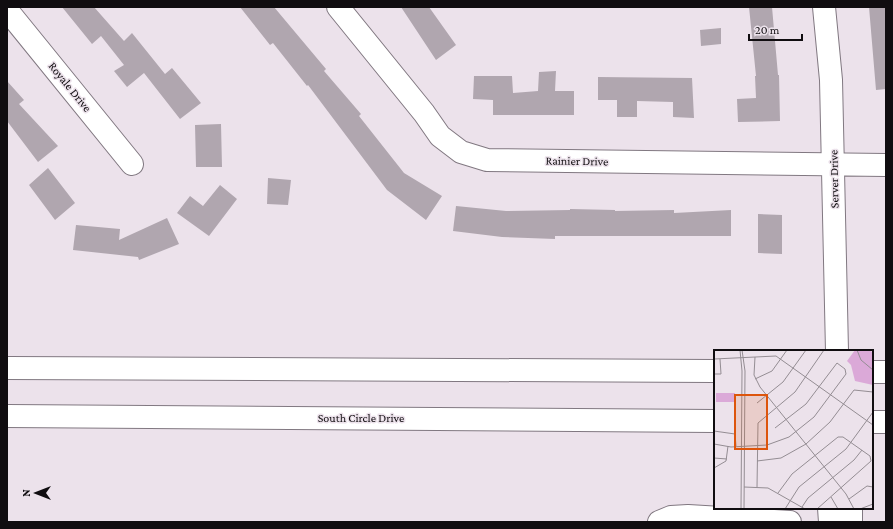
<svg xmlns="http://www.w3.org/2000/svg" width="893" height="529" font-family="'Crimson Pro',serif">
<style>
.building{fill:#b0a6af}
.lines{fill:none;stroke-linecap:round;stroke-linejoin:round}
.minor-casing{stroke:#817881;stroke-width:24}
.major-casing{stroke:#817881;stroke-width:24}
.minor{stroke:#fff;stroke-width:22}
.major{stroke:#fff;stroke-width:22}
.labels{text-anchor:middle;stroke-width:3;stroke-linejoin:round;paint-order:stroke}
.street-label{font-size:12px;fill:#100d10;stroke:#ece2eb}
.inset-road{fill:none;stroke:#948d93;stroke-width:1}
.view{fill:#dd550c;fill-opacity:0.15;stroke:#dd550c;stroke-width:2}
.inset-edge{fill:none;stroke:#100d10;stroke-width:2}
</style>
<rect width="100%" height="100%" fill="#ece2eb"/>
<!-- building -->
<path class="building" d="M62,7H94L124,41L132,33L165,74L172,68L201,103L180,119L144,73L127,87L114,71L124,65L101,36L92,44Z
M240,7H274L326,69L324,71L361,114L359,116L404,173L442,196L426,220L387,190L308,85L307,86L273,43L270,45Z
M401,7H429L456,45L436,60Z
M749,7H772L778,75H779L780,121L738,122L737,99L756,98L755,76H756Z
M869,7H886V89L876,90Z
M721,28V44L701,46L700,30Z
M556,71L555,91H574V115H493V100L473,99L474,76H512L513,93L538,91L539,72Z
M598,77L692,78L694,118L673,117V102L637,101V117H617V100H598Z
M7,81L24,100L19,104L58,146L38,162L7,121Z
M221,124L222,167H196L195,125Z
M48,168L75,203L55,220L29,185Z
M268,178L291,180L288,205L267,204Z
M220,185L237,199L209,236L177,213L190,196L203,206Z
M456,206L506,211L570,210V209L615,210V211L674,210V213L731,210V236H555V239L502,237L453,231Z
M758,214L782,215V254L758,253Z
M167,218L179,244L139,260L138,257L73,250L76,225L120,229L119,240Z"/>
<g class="lines">
<!-- minor casing -->
<g class="minor-casing">
<path id="minor" d="M338,7L424,113L440,136L461,152L487,160L886,165
M824,7L831,80L837,351
M7,10L132,164
M829,508L830,522
M851,508V522
M659,522L671,517L688,516L790,522"/>
</g>
<!-- major casing -->
<g class="major-casing">
<path id="major" d="M7,368L715,371
M872,372H886
M7,416L715,421
M872,422H886"/>
</g>
<!-- minor -->
<use href="#minor" class="minor"/>
<!-- major -->
<use href="#major" class="major"/>
</g>
<g class="labels">
<!-- street labels -->
<g class="street-label">
<text transform="translate(70 87) rotate(51)" y="4">Royale Drive</text>
<text transform="translate(577 161) rotate(1)" y="4">Rainier Drive</text>
<text transform="translate(834 179) rotate(-91)" y="4">Server Drive</text>
<text x="361" y="422">South Circle Drive</text>
</g>
</g>
<!-- overview -->
<g transform="translate(714 350)">
<rect width="159" height="159" fill="#ece2eb"/>
<path d="M141,0H156L159,3V35L141,31L137,15L133,11Z" fill="#dba9d8"/>
<path d="M2,43H21V52H2Z" fill="#dba9d8"/>
<path class="inset-road" d="M26,0L28,21L27,159M28,0L31,21L30,159M143,0L147,10L159,20M41,7L40,25L46,37L132,144L140,159M0,9L62,6L159,75M0,24H7L6,9M41,29L58,21L73,0M43,53L69,32L92,0M61,78L92,54L123,13M0,81L21,84L22,96M0,94L17,97L53,95L75,87L100,67L132,24L131,19L123,13M0,108L13,109M43,111L67,108L92,94L116,72L140,40L159,42M0,118L12,111L14,96M30,137L54,138L91,159M43,137L44,73L81,42L110,0M64,143L78,124L124,87H129L156,106L157,111L103,159M117,147L124,159M135,149L153,136L159,137M88,157L94,148L140,110L148,100M71,159L85,137L132,99L159,62M146,159L159,154"/>
<path class="view" d="M21,45H53V99H21Z"/>
<rect width="159" height="159" class="inset-edge"/>
</g>
<!-- border -->
<rect width="893" height="529" fill="none" stroke="#100d10" stroke-width="16"/>
<!-- north arrow -->
<g transform="translate(36 493) rotate(270)" stroke="#ece2eb" stroke-width="3" paint-order="stroke">
<path d="M0-3L7 15L0 10L-7 15Z" fill="#100d10"/>
<text y="-6" font-size="11" font-weight="bold" text-anchor="middle" fill="#100d10">N</text>
</g>
<!-- scale -->
<path d="M749 34v6h53v-6" fill="none" stroke="#100d10" stroke-width="2"/>
<text x="755" y="34" font-size="12" fill="#100d10" stroke="#ece2eb" stroke-width="3" paint-order="stroke">20 m</text>
</svg>
